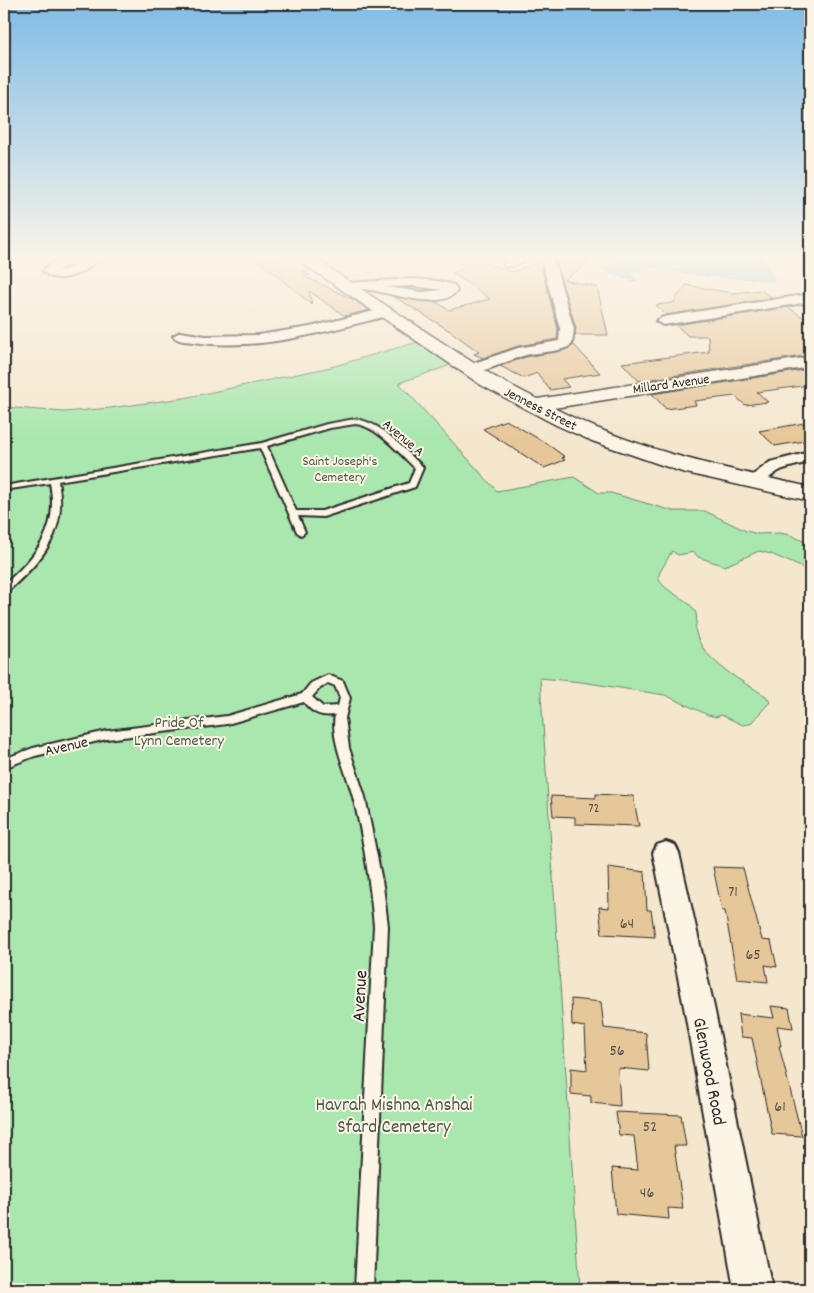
<svg xmlns="http://www.w3.org/2000/svg" width="814" height="1293" font-family="Dekko,sans-serif">
<style>
.green{fill:#a9e7af;stroke:#6a896d}
.water{fill:#85c7e6;stroke:#61899b}
.building{fill:#e6c799;stroke:#2b2b2b}
.lines{fill:none;stroke-linecap:round;stroke-linejoin:round}
.lane-casing{stroke:#2b2b2b;stroke-width:4}
.street-casing{stroke:#2b2b2b;stroke-width:4}
.secondary-casing{stroke:#2b2b2b;stroke-width:3}
.lane{fill:#fcf5e5;fill-rule:evenodd}
.street{fill:#fcf5e5;fill-rule:evenodd}
.secondary{fill:#fcf5e5;fill-rule:evenodd}
.labels{text-anchor:middle;stroke-width:4;stroke-linejoin:round;paint-order:stroke}
.far-street-label{font-size:14px;fill:#2b2b2b;stroke:#fcf5e5}
.far-park-label{font-size:14px;fill:#4a5a4c;stroke:#fcf5e5}
.number-label{font-size:14px;fill:#5a5246}
.park-label{font-size:16px;fill:#4a5a4c;stroke:#fcf5e5}
.street-label{font-size:16px;fill:#2b2b2b;stroke:#fcf5e5}
.near-number-label{font-size:16px;fill:#5a5246}
.near-street-label{font-size:19px;fill:#2b2b2b;stroke:#fcf5e5}
.near-park-label{font-size:19px;fill:#4a5a4c;stroke:#fcf5e5}
</style>
<rect width="100%" height="100%" fill="#f5e7ce"/>
<filter id="ink" filterUnits="userSpaceOnUse"><feTurbulence type="fractalNoise" baseFrequency=".02" numOctaves="2"/><feDisplacementMap in="SourceGraphic" scale="10" xChannelSelector="R" yChannelSelector="G"/><feConvolveMatrix kernelMatrix="1 2 1 2 8 2 1 2 1" color-interpolation-filters="sRGB"/></filter>
<g filter="url(#ink)">
<!-- green -->
<path class="green" d="M417,342L451,365L399,383L497,491L574,477L599,493H611L673,511H705L746,531L758,534L780,533L790,535L810,544V571L771,554L759,551L725,566L698,557L694,552L678,555L672,551L660,572L658,578C666,594 686,596 695,611C699,618 694,626 696,633C703,661 743,682 766,696L770,702L750,724L743,725L721,715L716,717L708,715L665,695L581,682L540,678L580,1289H4V407L64,412L110,408L184,398L331,367Z"/>
<!-- water -->
<path class="water" d="M619,257H760L772,276L773,280L708,276L646,266L631,272L630,275L636,278V280L633,281L602,270L622,261Z"/>
<!-- building -->
<path class="building" d="M258,257H292L310,270L304,272L310,275L305,276L306,277L354,300L369,310L345,316L309,291L312,305L257,259Z
M316,257H338V264L329,266Z
M570,258L589,262L564,280L597,287L608,335H575L576,328L557,266Z
M480,262L513,272L533,264L541,267L558,329L557,339L518,346L483,358L474,354L479,352L450,331L395,297L436,302L449,310L490,299L453,273Z
M686,285L733,293L760,290L773,298L666,315L656,305L673,303Z
M788,307L810,322V355L639,381L622,363L709,352L708,336H688L676,325Z
M574,345L600,373L562,379L569,387L550,390L537,373L524,378L500,366L526,357L564,350Z
M810,369V385L757,392L768,402L745,405L735,396L694,401L696,405L666,409L652,394Z
M506,420L546,443L565,457L562,458L565,460L544,468L483,429Z
M810,422V440L775,446L759,431Z
M596,794L633,796L639,826L575,824V817L553,816L551,796L596,798Z
M608,867L645,872L647,910H651L655,937L602,934L599,907L609,908Z
M713,867L743,868L762,940L771,941L777,967L765,965L768,982L737,979L725,911H722Z
M571,999L601,1002L604,1028L646,1033L649,1071L618,1068L620,1106L591,1103V1096L571,1094V1068L587,1070L585,1027L572,1025Z
M771,1006L789,1008L793,1028L777,1026L781,1046H779L802,1136L772,1134L752,1038L741,1037L738,1014L774,1018Z
M616,1112L681,1115L686,1146H674L683,1209L668,1208L669,1219L616,1214L612,1168L638,1170L634,1136L619,1135Z"/>
<g class="lines">
<!-- lane casing -->
<g class="lane-casing">
<path id="lane" d="M355,419C382,422 403,449 422,466L423,468L415,487L323,517L298,516L305,532L301,535L297,532L260,448L58,481C68,533 43,559 7,592L4,593V585C37,555 59,530 50,483L4,490V486L262,443L327,424ZM355,424C376,425 400,454 415,468L409,483L322,511H296L267,446L330,428Z
M328,675L343,681L350,698L345,718L349,748L365,797L383,886L388,926L373,1289H355L374,926C370,883 364,839 353,797C347,773 330,739 335,715C321,717 312,713 304,702L227,724L107,739L35,756L4,768V759L33,748L107,731L227,716L302,694L311,683ZM328,683L335,686L340,698L338,706L323,707L312,697L319,689Z"/>
</g>
<!-- street casing -->
<g class="street-casing">
<path id="street" d="M100,257C89,271 58,288 43,271C51,257 85,257 100,257ZM65,266H75L65,270H57Z
M514,257H530L513,266H505L503,264Z
M538,257H550L554,262L574,329L572,344C565,352 537,352 526,355C510,359 480,376 465,372L463,369L465,366L518,348L559,341L560,329L542,262Z
M413,279L438,281L454,285L457,291C438,313 386,290 362,289C354,289 346,293 340,287L346,283ZM413,286L443,290L422,292L386,287Z
M810,294V302L663,325L656,321L663,317Z
M386,308L391,309L392,312L391,315C327,331 261,352 194,342C188,341 178,342 173,336L180,332L206,336L258,335L310,327Z
M810,452V462C801,464 792,466 783,469C770,474 763,488 748,485L745,481L770,462Z
M666,842L675,845L679,853L714,1007L772,1289H734L684,1007L653,853L657,845Z"/>
</g>
<!-- secondary casing -->
<g class="secondary-casing">
<path id="secondary" d="M294,257H312L495,377L537,399L810,357V367L554,408C634,450 723,468 810,487V501L682,472L592,441L556,425L481,385Z"/>
</g>
<!-- lane -->
<use href="#lane" class="lane"/>
<!-- street -->
<use href="#street" class="street"/>
<!-- secondary -->
<use href="#secondary" class="secondary"/>
</g>
</g>
<!-- sky -->
<linearGradient id="sky" x2="0" y2="1"><stop stop-color="#80bce7"/><stop offset="0.59" stop-color="#faf4e9"/><stop offset="1" stop-color="#faf4e9" stop-opacity="0"/></linearGradient>
<rect width="814" height="438" fill="url(#sky)"/>
<g class="labels">
<!-- far-street labels -->
<g class="far-street-label">
<text transform="translate(671 383) rotate(-8)" y="5">Millard Avenue</text>
<text transform="translate(541 408) rotate(27)" y="5">Jenness Street</text>
<text transform="translate(404 437) rotate(40)" y="5">Avenue A</text>
</g>
<!-- far-park labels -->
<g class="far-park-label">
<text x="340" y="465">Saint Joseph's<tspan x="340" dy="16">Cemetery</tspan></text>
</g>
<!-- number labels -->
<g class="number-label">
<text x="594" y="812">72</text>
</g>
<!-- park labels -->
<g class="park-label">
<text x="179" y="727">Pride Of<tspan x="179" dy="18">Lynn Cemetery</tspan></text>
</g>
<!-- street labels -->
<g class="street-label">
<text transform="translate(66 745) rotate(-13)" y="6">Avenue</text>
</g>
<!-- near-number labels -->
<g class="near-number-label">
<text x="733" y="896">71</text>
<text x="627" y="928">64</text>
<text x="753" y="959">65</text>
<text x="617" y="1055">56</text>
<text x="780" y="1111">61</text>
<text x="650" y="1131">52</text>
<text x="647" y="1197">46</text>
</g>
<!-- near-street labels -->
<g class="near-street-label">
<text transform="translate(358 996) rotate(-87)" y="7">Avenue</text>
<text transform="translate(711 1071) rotate(79)" y="7">Glenwood Road</text>
</g>
<!-- near-park labels -->
<g class="near-park-label">
<text x="394" y="1110">Havrah Mishna Anshai<tspan x="394" dy="22">Sfard Cemetery</tspan></text>
</g>
</g>
<!-- margin -->
<rect width="814" height="1293" fill="none" stroke="#fcf5e5" stroke-width="20"/>
<rect x="10" y="10" width="794" height="1273" fill="none" stroke="#2b2b2b" stroke-width="2" filter="url(#ink)"/>
</svg>
